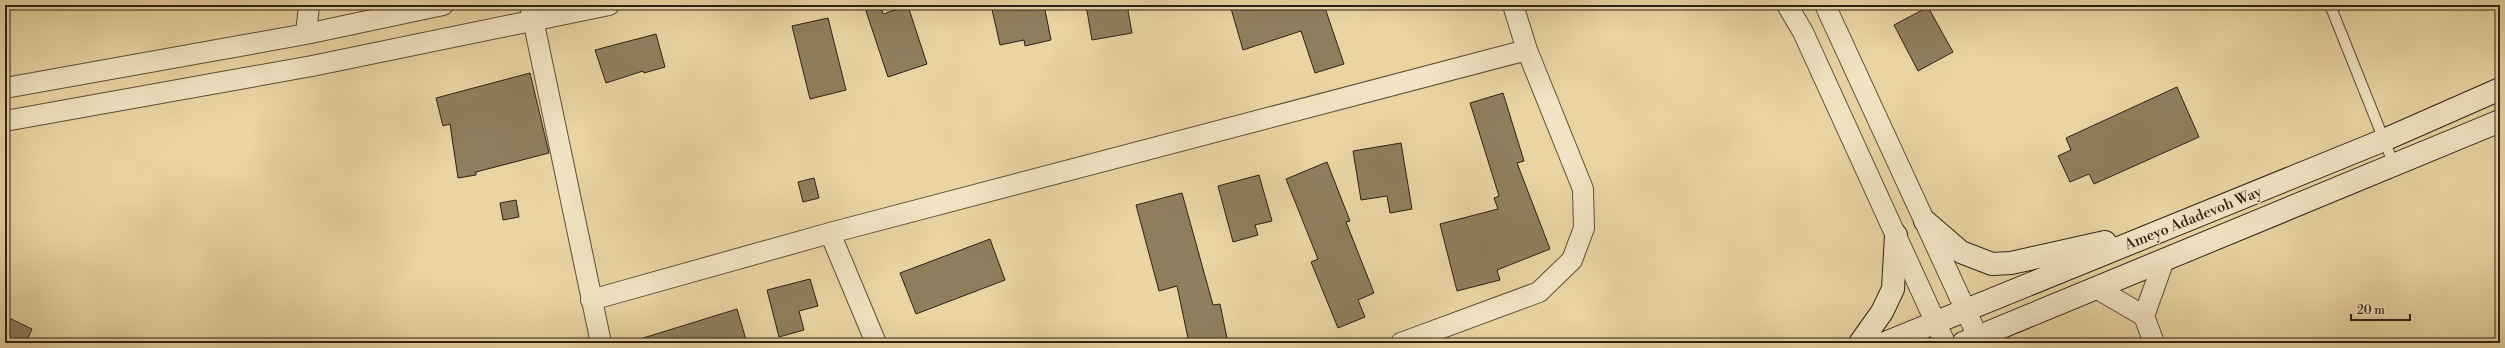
<svg xmlns="http://www.w3.org/2000/svg" width="2505" height="348" font-family="'Libre Bodoni',serif">
<style>
.building{fill:#8f7e5e;stroke:#2d2114}
.lines{fill:none;stroke-linecap:round;stroke-linejoin:round}
.lane-casing{stroke:#5c4e38;stroke-width:12}
.street-casing{stroke:#5c4e38;stroke-width:22}
.secondary-casing{stroke:#2d2114;stroke-width:24}
.lane{stroke:#f1e3c3;stroke-width:10}
.street{stroke:#f1e3c3;stroke-width:20}
.secondary{stroke:#f1e3c3;stroke-width:22}
.labels{text-anchor:middle;stroke-width:3;stroke-linejoin:round;paint-order:stroke}
.street-label{font-size:15px;fill:#2d2114;stroke:#f1e3c3}
</style>
<rect width="100%" height="100%" fill="#e9d4a2"/>
<filter id="stains"><feTurbulence type="fractalNoise" baseFrequency=".005" numOctaves="4"/><feColorMatrix values="0 0 0 0 .2 0 0 0 0 .09 0 0 0 0 .02 0 0 0 .5 -.17"/></filter>
<radialGradient id="worn" r=".72"><stop offset=".6" stop-color="#630" stop-opacity="0"/><stop offset="1" stop-color="#630" stop-opacity=".3"/></radialGradient>
<!-- building -->
<path class="building" d="M864,5H880L883,14L908,6L927,64L888,77Z
M991,5H1044L1051,40L1025,46L1024,40L1000,45Z
M1086,5H1127L1132,33L1092,40Z
M1230,5H1324L1344,64L1315,73L1301,31L1243,50Z
M1928,7L1953,52L1918,71L1894,25Z
M828,18L846,90L810,99L792,26Z
M656,34L665,67L644,73L643,71L606,83L595,50Z
M530,73L549,153L476,172V175L458,178L450,124L443,126L436,98Z
M2177,87L2199,137L2094,184L2089,174L2070,182L2058,156L2071,150L2066,138Z
M1503,93L1524,161L1517,163L1550,249L1497,270L1500,280L1457,291L1440,224L1498,209L1494,198L1499,196L1470,103Z
M1401,143L1412,209L1390,213L1387,196L1361,200L1353,151Z
M1327,162L1350,221L1346,222L1374,293L1358,300L1365,317L1338,328L1311,262L1318,259L1286,179Z
M1259,175L1272,221L1255,225L1258,235L1233,242L1218,186Z
M814,178L819,198L803,202L798,182Z
M1182,193L1213,305L1220,304L1228,343H1189L1177,286L1159,291L1136,205Z
M516,200L519,217L503,220L500,203Z
M990,239L1005,280L916,314L900,273Z
M810,279L818,306L799,311L804,330L779,337L767,290Z
M737,309L747,343H641L640,339Z
M5,316L32,329L26,343H5Z"/>
<g class="lines">
<!-- lane casing -->
<g class="lane-casing">
<path id="lane" d="M2330,5L2394,165"/>
</g>
<!-- street casing -->
<g class="street-casing">
<path id="street" d="M530,5L601,343
M1787,5L1803,32L1945,343
M1825,5L1978,337
M306,34L309,5
M5,88L306,34L443,5
M5,121L312,66L609,5
M830,233L876,343
M2096,288L2144,316L2154,343
M591,300L830,233L1527,50
M2144,316L2164,260
M1401,343L1539,292L1572,260L1584,228L1583,189L1527,50L1513,5"/>
</g>
<!-- secondary casing -->
<g class="secondary-casing">
<path id="secondary" d="M1925,221L1961,252L1992,264L2011,263L2105,242
M1860,343L1882,312L1893,289L1896,235
M1885,343L2384,140L2500,89
M1963,343L2500,121"/>
</g>
<!-- lane -->
<use href="#lane" class="lane"/>
<!-- street -->
<use href="#street" class="street"/>
<!-- secondary -->
<use href="#secondary" class="secondary"/>
</g>
<g class="labels">
<!-- street labels -->
<g class="street-label">
<text transform="translate(2193 218) rotate(-22)" y="5">Ameyo Adadevoh Way</text>
</g>
</g>
<!-- margin -->
<rect width="2505" height="348" fill="none" stroke="#e9d4a2" stroke-width="20"/>
<rect x="6" y="6" width="2493" height="336" fill="none" stroke="#2d2114" stroke-width="2"/>
<rect x="10" y="10" width="2485" height="328" fill="none" stroke="#2d2114"/>
<!-- scale -->
<path d="M2351 314v6h59v-6" fill="none" stroke="#2d2114" stroke-width="2"/>
<text x="2357" y="314" font-size="12" fill="#2d2114" stroke="#f1e3c3" stroke-width="3" paint-order="stroke">20 m</text>
<rect width="100%" height="100%" filter="url(#stains)"/>
<rect width="100%" height="100%" fill="url(#worn)"/>
</svg>
